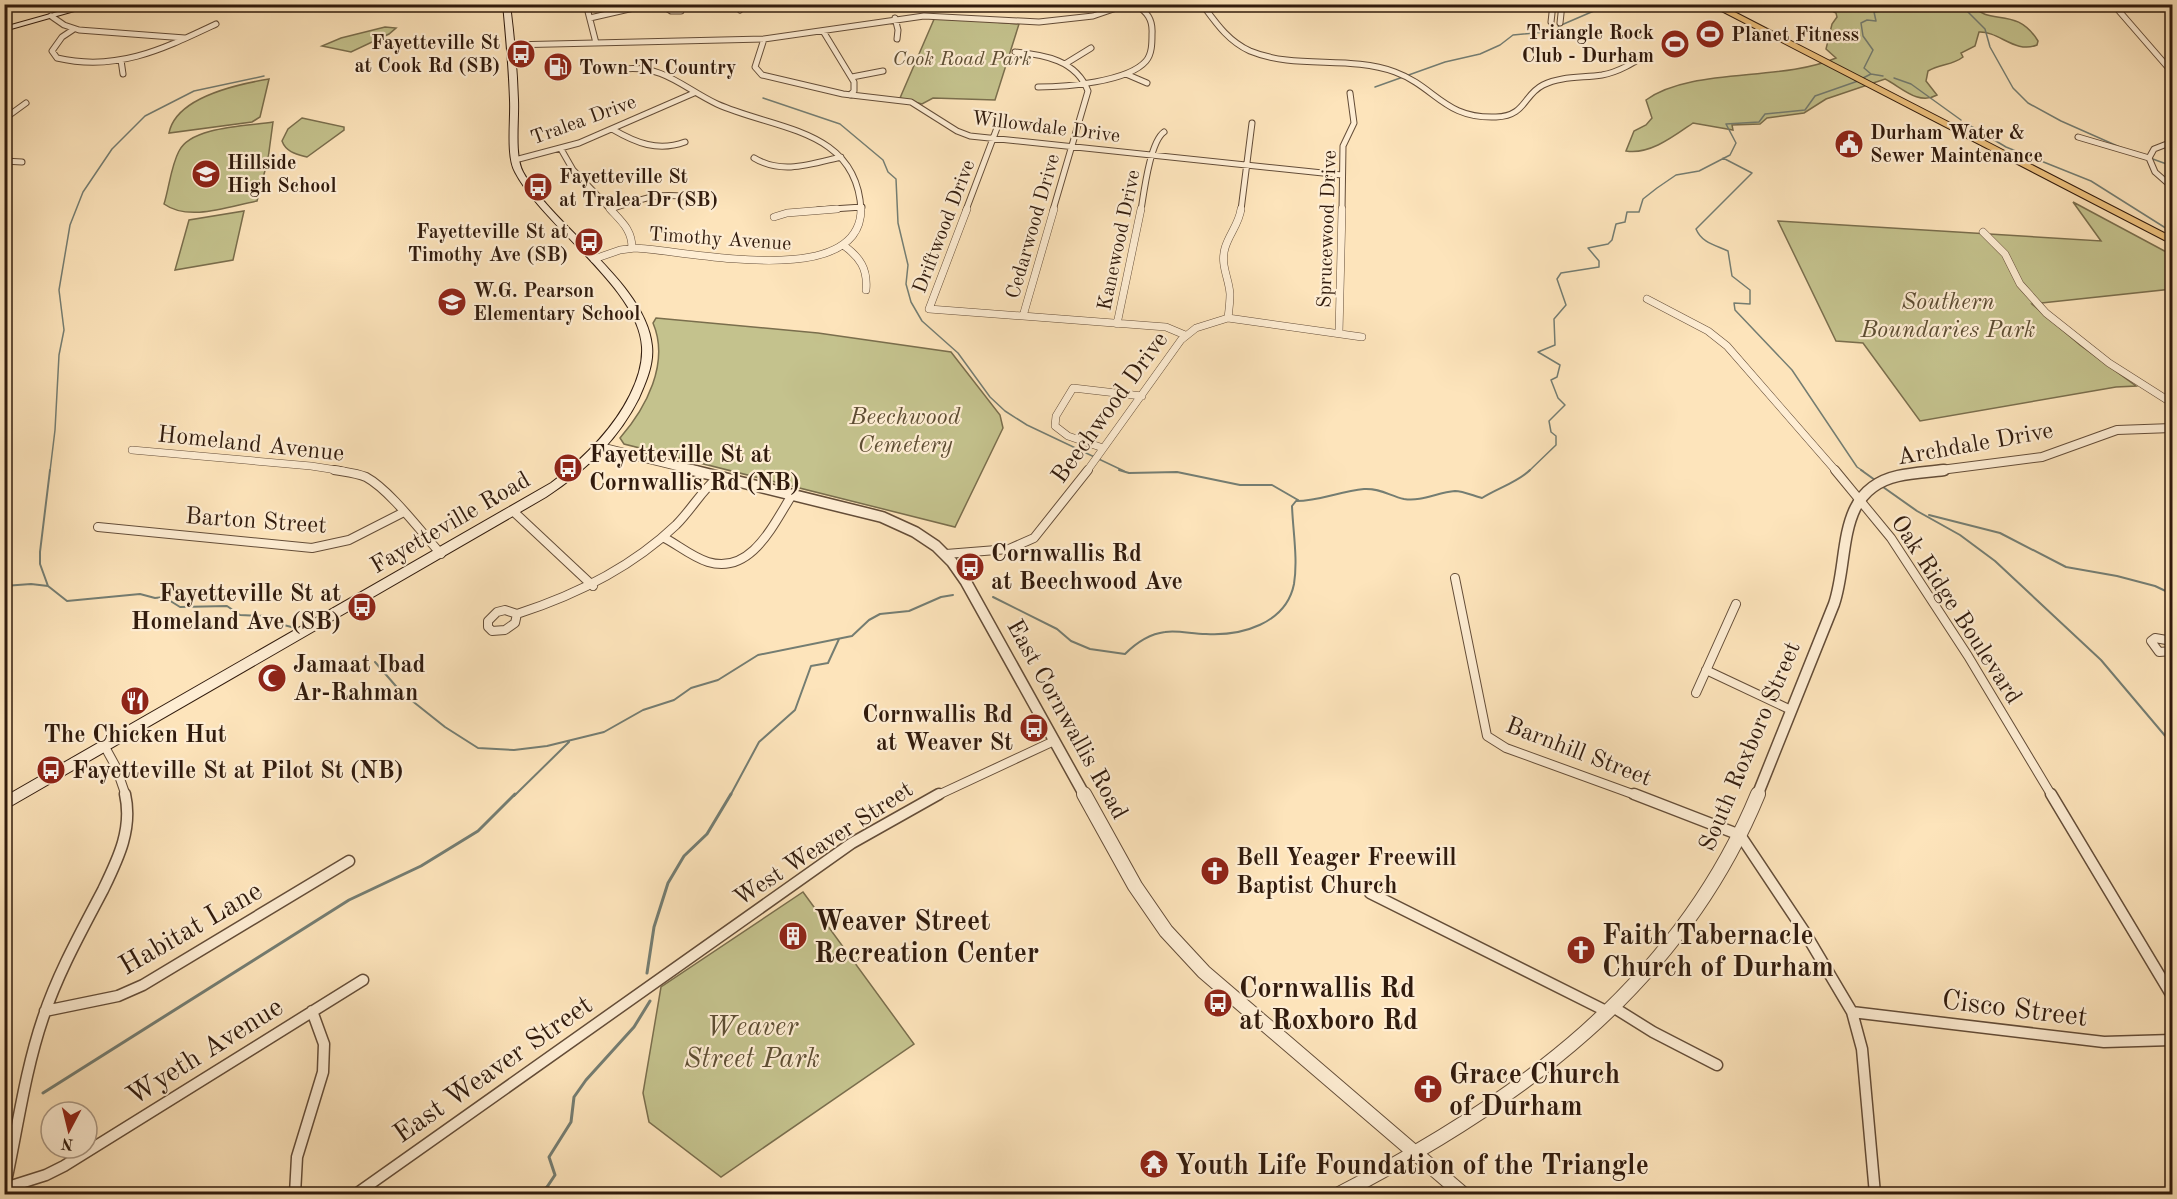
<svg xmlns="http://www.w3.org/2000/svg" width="2177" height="1199" font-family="'Old Standard TT',serif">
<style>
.green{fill:#c4c28d;stroke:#7a6e4d;stroke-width:1.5}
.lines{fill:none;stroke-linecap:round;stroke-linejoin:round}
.stream-far2{stroke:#747d72;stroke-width:1.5}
.stream-far1{stroke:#747d72;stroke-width:2}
.stream{stroke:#747d72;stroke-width:3}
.minor-far3-casing{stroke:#644d38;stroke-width:7}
.minor-far2-casing{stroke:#644d38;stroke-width:8}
.minor-far1-casing{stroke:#644d38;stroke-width:10}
.minor-casing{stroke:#644d38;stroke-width:13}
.tertiary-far2-casing{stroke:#644d38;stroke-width:10}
.tertiary-far1-casing{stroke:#644d38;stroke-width:13}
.tertiary-casing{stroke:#644d38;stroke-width:16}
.secondary-casing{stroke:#311b0d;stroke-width:2}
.primary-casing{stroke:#311b0d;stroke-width:2}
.minor-far3{stroke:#feedd3;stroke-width:5}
.minor-far2{stroke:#feedd3;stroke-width:7}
.minor-far1{stroke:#feedd3;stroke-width:8}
.minor{stroke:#feedd3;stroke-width:10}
.tertiary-far2{stroke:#feedd3;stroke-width:8}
.tertiary-far1{stroke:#feedd3;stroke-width:10}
.tertiary{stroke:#feedd3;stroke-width:14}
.secondary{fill:#feedd3;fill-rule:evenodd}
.primary{fill:#eec27e;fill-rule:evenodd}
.labels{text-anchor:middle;stroke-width:4.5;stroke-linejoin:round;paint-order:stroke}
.far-poi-label{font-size:20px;font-weight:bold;fill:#311b0d;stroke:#feedd3;text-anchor:start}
.far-park-label{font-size:20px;font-style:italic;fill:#5d4d33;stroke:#feedd3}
.far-street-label{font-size:20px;fill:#311b0d;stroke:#feedd3}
.park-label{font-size:24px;font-style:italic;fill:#5d4d33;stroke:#feedd3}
.street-label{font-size:24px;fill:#311b0d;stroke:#feedd3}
.poi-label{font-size:24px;font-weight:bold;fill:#311b0d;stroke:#feedd3;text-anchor:start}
.near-poi-label{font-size:28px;font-weight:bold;fill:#311b0d;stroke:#feedd3;text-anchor:start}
.near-street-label{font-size:28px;fill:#311b0d;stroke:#feedd3}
.near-park-label{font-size:28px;font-style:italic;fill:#5d4d33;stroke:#feedd3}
</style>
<rect width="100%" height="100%" fill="#fde4bb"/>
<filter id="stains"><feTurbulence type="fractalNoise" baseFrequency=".00333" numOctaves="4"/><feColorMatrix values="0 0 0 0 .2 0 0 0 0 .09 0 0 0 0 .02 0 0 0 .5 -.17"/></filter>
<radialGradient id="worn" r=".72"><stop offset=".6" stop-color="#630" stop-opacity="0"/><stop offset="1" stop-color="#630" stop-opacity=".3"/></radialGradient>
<!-- green -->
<path class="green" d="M1823,6L1973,5C1989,27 2016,5 2038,41L2037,45C2015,54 1999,31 1979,32L1975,46L1961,53L1963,57C1953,65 1940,64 1928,71L1926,81L1937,95C1918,106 1900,86 1885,79L1826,99L1804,113L1767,118L1760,124L1732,125L1733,130L1693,123C1674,136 1650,155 1626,151L1634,131L1646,125L1652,118L1646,100C1692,67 1781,82 1836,58L1826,49L1832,24L1837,17L1836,13Z
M935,17L1019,24L995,100L933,98L922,104L900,98Z
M385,27L396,28L389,34L351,52L322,46L341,38Z
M269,79L260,117L252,122L169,133C176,97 239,84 269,79Z
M302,118L344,127V130L307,157C296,154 286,152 282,141L288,129Z
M273,122L268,159L257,201C230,206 189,222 164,204C169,188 171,166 179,151C191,126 249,126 273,122Z
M2073,202L2172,255V289L2032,304L2080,345L2136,386L2116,387L1920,421L1863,343L1836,341L1778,221L2101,241Z
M244,211L233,260L175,270L189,220Z
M656,318L818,333L951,352L1000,415L1003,428L955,527L624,444L620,438C646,408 670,363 653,323Z
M803,892L914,1044L721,1177L649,1122L643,1093L661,987Z"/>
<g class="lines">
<!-- stream-far2 -->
<path class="stream-far2" d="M1877,4L1882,11L1874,12L1876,21L1867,20L1861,23L1863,36L1873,50L1864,68L1871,74L1883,76
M1960,4L1985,29L1990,47L2013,88L2028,103L2061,121L2122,148
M1863,78L1871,74
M1894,78L1911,84L1961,120
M1375,87L1445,62L1480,54L1500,45L1513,35L1556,31L1559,26L1610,4
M763,98L840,124L883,160L888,172L896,179L898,223L908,265L906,284L911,302L922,321L958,353L990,397L1005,411L1027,425L1124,471
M1969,125L2006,147L2091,181L2172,232
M1723,158L1752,173L1696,229C1702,243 1715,245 1728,251L1732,276L1750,290V304L1734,303L1735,310L1792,370L1857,467L1863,471
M2150,158L2172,166
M50,471L55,430L59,355L64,330L59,290L70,225L83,192L112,149L145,116L194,91L264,76
M1529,471L1556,445V436L1551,432L1549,421L1565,405L1558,398L1551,380L1557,377L1560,365L1538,352L1555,345L1554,319L1566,305L1557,279L1561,273L1599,267V261L1588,248L1608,244L1612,240L1616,224L1625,222L1627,212H1639L1643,199L1657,188L1676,175L1699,171L1730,155L1736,143L1726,124L1759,122L1765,114L1805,110L1815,96L1858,81"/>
<!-- stream-far1 -->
<path class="stream-far1" d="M1119,470L1129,473L1177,472L1240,485H1272L1298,500
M1861,470L1875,480
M1883,487L1917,511L1960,535L1995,561L2101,660L2172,744
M1929,515L2000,533L2066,567L2117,576L2155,586L2172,594
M4,586L31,584L48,586L67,601L140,594L155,598L164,597L180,607L227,606L240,615L265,616L280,624L299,629
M48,586L40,564V552L50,470
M993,597L1057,629L1071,641L1090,649L1125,654C1136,643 1149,634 1165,632C1178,630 1192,634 1206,634C1241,636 1286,624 1294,584C1298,559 1293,532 1292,506L1296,501C1320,501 1340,491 1364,489C1380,488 1390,496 1404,499C1422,502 1438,492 1455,491C1463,491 1474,496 1482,498C1498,488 1518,482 1530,470
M375,662L401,692L445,727L478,748L514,750L547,746L604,732L643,710L674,700L691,688L718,680L758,655L852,636L869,620L880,614L909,611L941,597L953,595
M514,796L569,742
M730,796L759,742L795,710L811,666L828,663L839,639"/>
<!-- stream -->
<path class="stream" d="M647,973L654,927L668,883L684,856L707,834L731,794
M43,1093L349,900L421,866L478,831L515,794
M538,1194L547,1187L555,1175L549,1157L571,1122L574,1097L586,1080L634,1027L650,1001"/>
<!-- minor-far3 casing -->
<g class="minor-far3-casing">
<path id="minor-far3" d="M586,4L596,43
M660,4L671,11H681
M1202,4C1216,23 1228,41 1250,51C1296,70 1348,55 1395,72C1436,87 1444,119 1496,117C1526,116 1523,95 1543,85C1561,76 1582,78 1602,75C1619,72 1633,63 1647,54
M2113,4L2172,72
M740,10L745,4
M51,16L64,25L79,30L185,38
M590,18L651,4
M895,18L898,30L897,39
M1551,22L1553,4
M1560,23L1562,4
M74,29L62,37L52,51L57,58C117,72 163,49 216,24
M823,31L854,82V91L850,95
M764,39L755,67L762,75L843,94L911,102L957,131L970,136L1342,175
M510,45L764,39L924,16L1039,22L1093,16L1128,4
M1015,52C1045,55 1076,60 1088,91L1053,210
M121,60L123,74
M1065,64L1091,48
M624,69C664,65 683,88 717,104C775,130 857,128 861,210
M1126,74L1147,83
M852,77L883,71
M1038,87C1065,87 1128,82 1146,61C1152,54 1152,43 1152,34C1153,19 1147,12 1135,4
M4,119L26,103
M612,129C636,143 658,152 685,142
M2078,137L2149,158
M2172,142L2154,149L2149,158L2155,172L2172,187
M561,149L573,170L611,210
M754,158C782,175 811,164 841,157
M515,160L579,143L694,93
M4,161L22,162
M611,209C640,199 668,189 698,201
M818,210L862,207
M966,210L1000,120
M1141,210C1144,192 1150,142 1164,132
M1241,210L1252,123
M1342,210L1343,146L1354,123L1350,93"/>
</g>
<!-- minor-far2 casing -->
<g class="minor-far2-casing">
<path id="minor-far2" d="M610,209C622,222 632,230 632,248
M967,209L929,309L1166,327L1185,335
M774,217L787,213L837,209
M1983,232L2005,254L2020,284L2046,313L2109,363L2172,403
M843,245C860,257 868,269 866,290
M594,259L620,250L635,248C684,250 861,292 861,209
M1647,299L1708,331L1727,346L1836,471
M1023,316L1054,209
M1228,318C1229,310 1230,302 1230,294C1229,278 1220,265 1225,248C1229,234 1239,224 1241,209
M1117,324L1141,209
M1339,333L1342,209
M1103,448L1068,436L1055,426L1056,416L1073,388L1142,396
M132,450L311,466L343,471
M1087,471L1181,340L1196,328L1228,318L1362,337"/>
</g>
<!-- minor-far1 casing -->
<g class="minor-far1-casing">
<path id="minor-far1" d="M334,470C345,472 356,473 366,477C390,490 422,533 441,554
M1835,470L1891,538L1968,656L2052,796
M514,512L593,586
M98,527L312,548L349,540L404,512
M663,537C678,545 692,557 708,562C751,575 773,525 792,495
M946,554L1009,549L1034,538L1088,470
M1455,578L1487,736L1506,748L1638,796
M505,610L517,614L515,623L505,630L492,631L488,627V621L497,612Z
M517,614C576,595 631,568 676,525C692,509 702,490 719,476
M2172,641L2155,638L2151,641L2159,652L2172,651
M1706,670L1791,710
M1696,693L1736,604
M105,747L116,767L126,796
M936,796L1054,741"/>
</g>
<!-- minor casing -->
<g class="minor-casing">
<path id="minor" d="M1634,794L1740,835L1804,931L1852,1012L1862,1049L1875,1194
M2051,794L2172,996
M1370,893L1608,1012
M1613,1007L1653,1032L1717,1065
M45,1011L118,996L143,985L349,861
M1852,1012L2104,1042L2172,1040
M5,1188L46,1175L64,1166L363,980
M4,1191C17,1133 24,1074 43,1018C58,973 81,932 103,890C118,859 133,829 125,794
M295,1194L297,1157L323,1072L324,1044L312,1011
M356,1194L852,843L939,794"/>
</g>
<!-- tertiary-far2 casing -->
<g class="tertiary-far2-casing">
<path id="tertiary-far2" d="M600,447L698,471
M1933,471L2042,457L2117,430L2172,428"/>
</g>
<!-- tertiary-far1 casing -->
<g class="tertiary-far1-casing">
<path id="tertiary-far1" d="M692,470L882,517L915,532L936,546L952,562L966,582L1085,796
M1757,796L1834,604C1850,557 1835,490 1898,476C1913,473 1929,472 1944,470"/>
</g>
<!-- tertiary casing -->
<g class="tertiary-casing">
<path id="tertiary" d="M1084,794L1135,886L1166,931L1204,972L1463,1194
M1339,1194C1517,1103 1679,986 1758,794"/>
</g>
<!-- secondary casing -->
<g class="secondary-casing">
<path id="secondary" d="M86,4H99L4,31V27Z
M503,4H510C514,36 517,68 518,100C519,120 514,155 523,172C553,227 646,283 652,346C654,364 646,382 639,398C618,440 584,472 546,497L4,810V797L551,483C583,459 612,431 630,395C637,381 643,364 642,347C639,288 543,226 515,172C506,156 511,120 510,100C509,68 506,36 503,4Z"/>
</g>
<!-- primary casing -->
<g class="primary-casing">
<path id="primary" d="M1708,4H1719L2172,237V244Z"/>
</g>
<!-- minor-far3 -->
<use href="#minor-far3" class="minor-far3"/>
<!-- minor-far2 -->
<use href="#minor-far2" class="minor-far2"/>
<!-- minor-far1 -->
<use href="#minor-far1" class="minor-far1"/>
<!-- minor -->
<use href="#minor" class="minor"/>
<!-- tertiary-far2 -->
<use href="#tertiary-far2" class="tertiary-far2"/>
<!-- tertiary-far1 -->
<use href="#tertiary-far1" class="tertiary-far1"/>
<!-- tertiary -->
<use href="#tertiary" class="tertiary"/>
<!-- secondary -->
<use href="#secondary" class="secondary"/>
<!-- primary -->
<use href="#primary" class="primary"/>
</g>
<!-- icons -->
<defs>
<g id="stadium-disc" transform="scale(1.5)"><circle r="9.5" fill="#8f2418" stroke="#feedd3"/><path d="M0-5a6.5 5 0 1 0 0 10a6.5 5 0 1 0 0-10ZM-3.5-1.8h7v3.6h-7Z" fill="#fff"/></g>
<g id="bus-disc" transform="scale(1.5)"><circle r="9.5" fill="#8f2418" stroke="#feedd3"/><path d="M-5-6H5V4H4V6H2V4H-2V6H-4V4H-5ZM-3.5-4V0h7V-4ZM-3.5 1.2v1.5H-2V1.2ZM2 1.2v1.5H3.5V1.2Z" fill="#fff"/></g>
<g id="fuel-disc" transform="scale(1.5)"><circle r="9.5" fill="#8f2418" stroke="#feedd3"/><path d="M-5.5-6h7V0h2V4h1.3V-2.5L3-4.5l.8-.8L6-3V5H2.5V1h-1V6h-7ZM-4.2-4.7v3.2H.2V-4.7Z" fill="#fff"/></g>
<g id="civic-disc" transform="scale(1.5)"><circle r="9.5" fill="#8f2418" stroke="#feedd3"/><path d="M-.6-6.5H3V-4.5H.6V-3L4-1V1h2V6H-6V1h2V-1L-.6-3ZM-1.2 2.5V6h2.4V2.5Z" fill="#fff"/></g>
<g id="school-disc" transform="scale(1.5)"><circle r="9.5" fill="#8f2418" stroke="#feedd3"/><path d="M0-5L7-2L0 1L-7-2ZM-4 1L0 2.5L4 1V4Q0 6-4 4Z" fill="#fff"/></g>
<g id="mosque-disc" transform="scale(1.5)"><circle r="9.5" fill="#8f2418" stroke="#feedd3"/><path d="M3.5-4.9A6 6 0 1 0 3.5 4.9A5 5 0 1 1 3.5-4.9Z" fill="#fff"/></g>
<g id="restaurant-disc" transform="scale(1.5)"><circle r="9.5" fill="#8f2418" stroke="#feedd3"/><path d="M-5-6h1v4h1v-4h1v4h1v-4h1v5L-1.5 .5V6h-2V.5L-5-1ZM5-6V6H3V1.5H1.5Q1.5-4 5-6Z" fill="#fff"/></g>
<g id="church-disc" transform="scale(1.5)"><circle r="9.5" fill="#8f2418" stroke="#feedd3"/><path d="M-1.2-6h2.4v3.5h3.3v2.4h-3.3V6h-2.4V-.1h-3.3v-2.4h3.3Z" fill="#fff"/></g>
<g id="building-disc" transform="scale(1.5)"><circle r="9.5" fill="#8f2418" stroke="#feedd3"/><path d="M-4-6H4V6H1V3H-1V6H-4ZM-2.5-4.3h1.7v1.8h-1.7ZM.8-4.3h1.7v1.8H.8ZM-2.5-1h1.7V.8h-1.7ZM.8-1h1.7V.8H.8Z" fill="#fff"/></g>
<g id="temple-disc" transform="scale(1.5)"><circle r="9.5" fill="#8f2418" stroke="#feedd3"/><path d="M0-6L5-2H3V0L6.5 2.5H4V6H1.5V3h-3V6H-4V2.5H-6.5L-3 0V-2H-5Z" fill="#fff"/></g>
</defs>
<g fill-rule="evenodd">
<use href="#stadium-disc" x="1710" y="34"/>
<use href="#stadium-disc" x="1675" y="44"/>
<use href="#bus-disc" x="521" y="54"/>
<use href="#fuel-disc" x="558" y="67"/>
<use href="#civic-disc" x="1849" y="144"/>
<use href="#school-disc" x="206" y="174"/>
<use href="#bus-disc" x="538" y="187"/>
<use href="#bus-disc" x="589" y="242"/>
<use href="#school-disc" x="452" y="302"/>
<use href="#bus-disc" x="568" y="468"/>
<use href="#bus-disc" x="970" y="567"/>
<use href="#bus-disc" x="362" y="607"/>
<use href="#mosque-disc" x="272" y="678"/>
<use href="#restaurant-disc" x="135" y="701"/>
<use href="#bus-disc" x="1034" y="728"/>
<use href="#bus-disc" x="51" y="770"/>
<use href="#church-disc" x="1215" y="871"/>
<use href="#building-disc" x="793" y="936"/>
<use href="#church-disc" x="1581" y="950"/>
<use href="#bus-disc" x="1218" y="1003"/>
<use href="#church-disc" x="1428" y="1089"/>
<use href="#temple-disc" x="1154" y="1164"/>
</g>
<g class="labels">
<!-- far-poi labels -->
<g class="far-poi-label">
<text x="1654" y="39" text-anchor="end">Triangle Rock<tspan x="1654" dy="23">Club - Durham</tspan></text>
<text x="1731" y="41">Planet Fitness</text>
<text x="500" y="49" text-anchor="end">Fayetteville St<tspan x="500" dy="23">at Cook Rd (SB)</tspan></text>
<text x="579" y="74">Town 'N' Country</text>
<text x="1870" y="139">Durham Water &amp;<tspan x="1870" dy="23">Sewer Maintenance</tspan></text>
<text x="227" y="169">Hillside<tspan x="227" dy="23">High School</tspan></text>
<text x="559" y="183">Fayetteville St<tspan x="559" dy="23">at Tralea Dr (SB)</tspan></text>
<text x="568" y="238" text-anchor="end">Fayetteville St at<tspan x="568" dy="23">Timothy Ave (SB)</tspan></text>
<text x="473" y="297">W.G. Pearson<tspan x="473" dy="23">Elementary School</tspan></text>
</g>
<!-- far-park labels -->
<g class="far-park-label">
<text x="962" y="65">Cook Road Park</text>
</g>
<!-- far-street labels -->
<g class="far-street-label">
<text transform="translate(583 119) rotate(-20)" y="7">Tralea Drive</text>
<text transform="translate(1046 126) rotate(7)" y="7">Willowdale Drive</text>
<text transform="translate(943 226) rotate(-69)" y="7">Driftwood Drive</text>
<text transform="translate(1032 226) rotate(-74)" y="7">Cedarwood Drive</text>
<text transform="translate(1326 229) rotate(-88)" y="7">Sprucewood Drive</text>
<text transform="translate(720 238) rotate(4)" y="7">Timothy Avenue</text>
<text transform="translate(1118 240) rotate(-78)" y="7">Kanewood Drive</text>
</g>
<!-- park labels -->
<g class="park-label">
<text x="1948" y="309">Southern<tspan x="1948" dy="28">Boundaries Park</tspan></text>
<text x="905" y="424">Beechwood<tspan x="905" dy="28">Cemetery</tspan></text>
</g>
<!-- street labels -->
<g class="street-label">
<text transform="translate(1109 407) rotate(-54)" y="8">Beechwood Drive</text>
<text transform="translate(251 443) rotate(6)" y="8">Homeland Avenue</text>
<text transform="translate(1975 443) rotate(-10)" y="8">Archdale Drive</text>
<text transform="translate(256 520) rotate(4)" y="8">Barton Street</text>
<text transform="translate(450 522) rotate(-30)" y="8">Fayetteville Road</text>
<text transform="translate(1957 609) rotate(57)" y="8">Oak Ridge Boulevard</text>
<text transform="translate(1068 719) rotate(61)" y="8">East Cornwallis Road</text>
<text transform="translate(1749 746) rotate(-67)" y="8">South Roxboro Street</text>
<text transform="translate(1579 751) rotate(21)" y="8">Barnhill Street</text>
<text transform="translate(823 843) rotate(-33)" y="8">West Weaver Street</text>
</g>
<!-- poi labels -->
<g class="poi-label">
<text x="589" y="462">Fayetteville St at<tspan x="589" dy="28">Cornwallis Rd (NB)</tspan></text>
<text x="991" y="561">Cornwallis Rd<tspan x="991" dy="28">at Beechwood Ave</tspan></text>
<text x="341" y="601" text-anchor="end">Fayetteville St at<tspan x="341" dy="28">Homeland Ave (SB)</tspan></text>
<text x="293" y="672">Jamaat Ibad<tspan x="293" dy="28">Ar-Rahman</tspan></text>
<text x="1013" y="722" text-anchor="end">Cornwallis Rd<tspan x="1013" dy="28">at Weaver St</tspan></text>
<text x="135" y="742" text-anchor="middle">The Chicken Hut</text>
<text x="72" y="778">Fayetteville St at Pilot St (NB)</text>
<text x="1236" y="865">Bell Yeager Freewill<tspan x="1236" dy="28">Baptist Church</tspan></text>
</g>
<!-- near-poi labels -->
<g class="near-poi-label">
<text x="814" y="930">Weaver Street<tspan x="814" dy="32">Recreation Center</tspan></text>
<text x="1602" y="944">Faith Tabernacle<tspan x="1602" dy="32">Church of Durham</tspan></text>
<text x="1239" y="997">Cornwallis Rd<tspan x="1239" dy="32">at Roxboro Rd</tspan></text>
<text x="1449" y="1083">Grace Church<tspan x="1449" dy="32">of Durham</tspan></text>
<text x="1175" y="1174">Youth Life Foundation of the Triangle</text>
</g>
<!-- near-street labels -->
<g class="near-street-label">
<text transform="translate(190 927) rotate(-30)" y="10">Habitat Lane</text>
<text transform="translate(2015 1007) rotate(7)" y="10">Cisco Street</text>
<text transform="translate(204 1050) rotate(-32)" y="10">Wyeth Avenue</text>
<text transform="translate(492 1068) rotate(-35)" y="10">East Weaver Street</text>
</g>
<!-- near-park labels -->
<g class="near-park-label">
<text x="752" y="1035">Weaver<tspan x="752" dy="32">Street Park</tspan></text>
</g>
</g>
<!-- margin -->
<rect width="2177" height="1199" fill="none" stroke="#fde4bb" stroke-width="24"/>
<rect x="6" y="6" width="2165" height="1187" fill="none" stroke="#311b0d" stroke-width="3"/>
<rect x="12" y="12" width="2153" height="1175" fill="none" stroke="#311b0d" stroke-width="1.5"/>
<!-- north arrow -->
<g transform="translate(69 1130) rotate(187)"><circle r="28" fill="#feedd3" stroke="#ac9984" stroke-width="1.5"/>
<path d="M0-4.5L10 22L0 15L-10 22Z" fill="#8f2418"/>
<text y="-9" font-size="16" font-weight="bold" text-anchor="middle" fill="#311b0d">N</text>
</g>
<rect width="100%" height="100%" filter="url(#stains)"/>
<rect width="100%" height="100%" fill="url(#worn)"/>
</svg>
